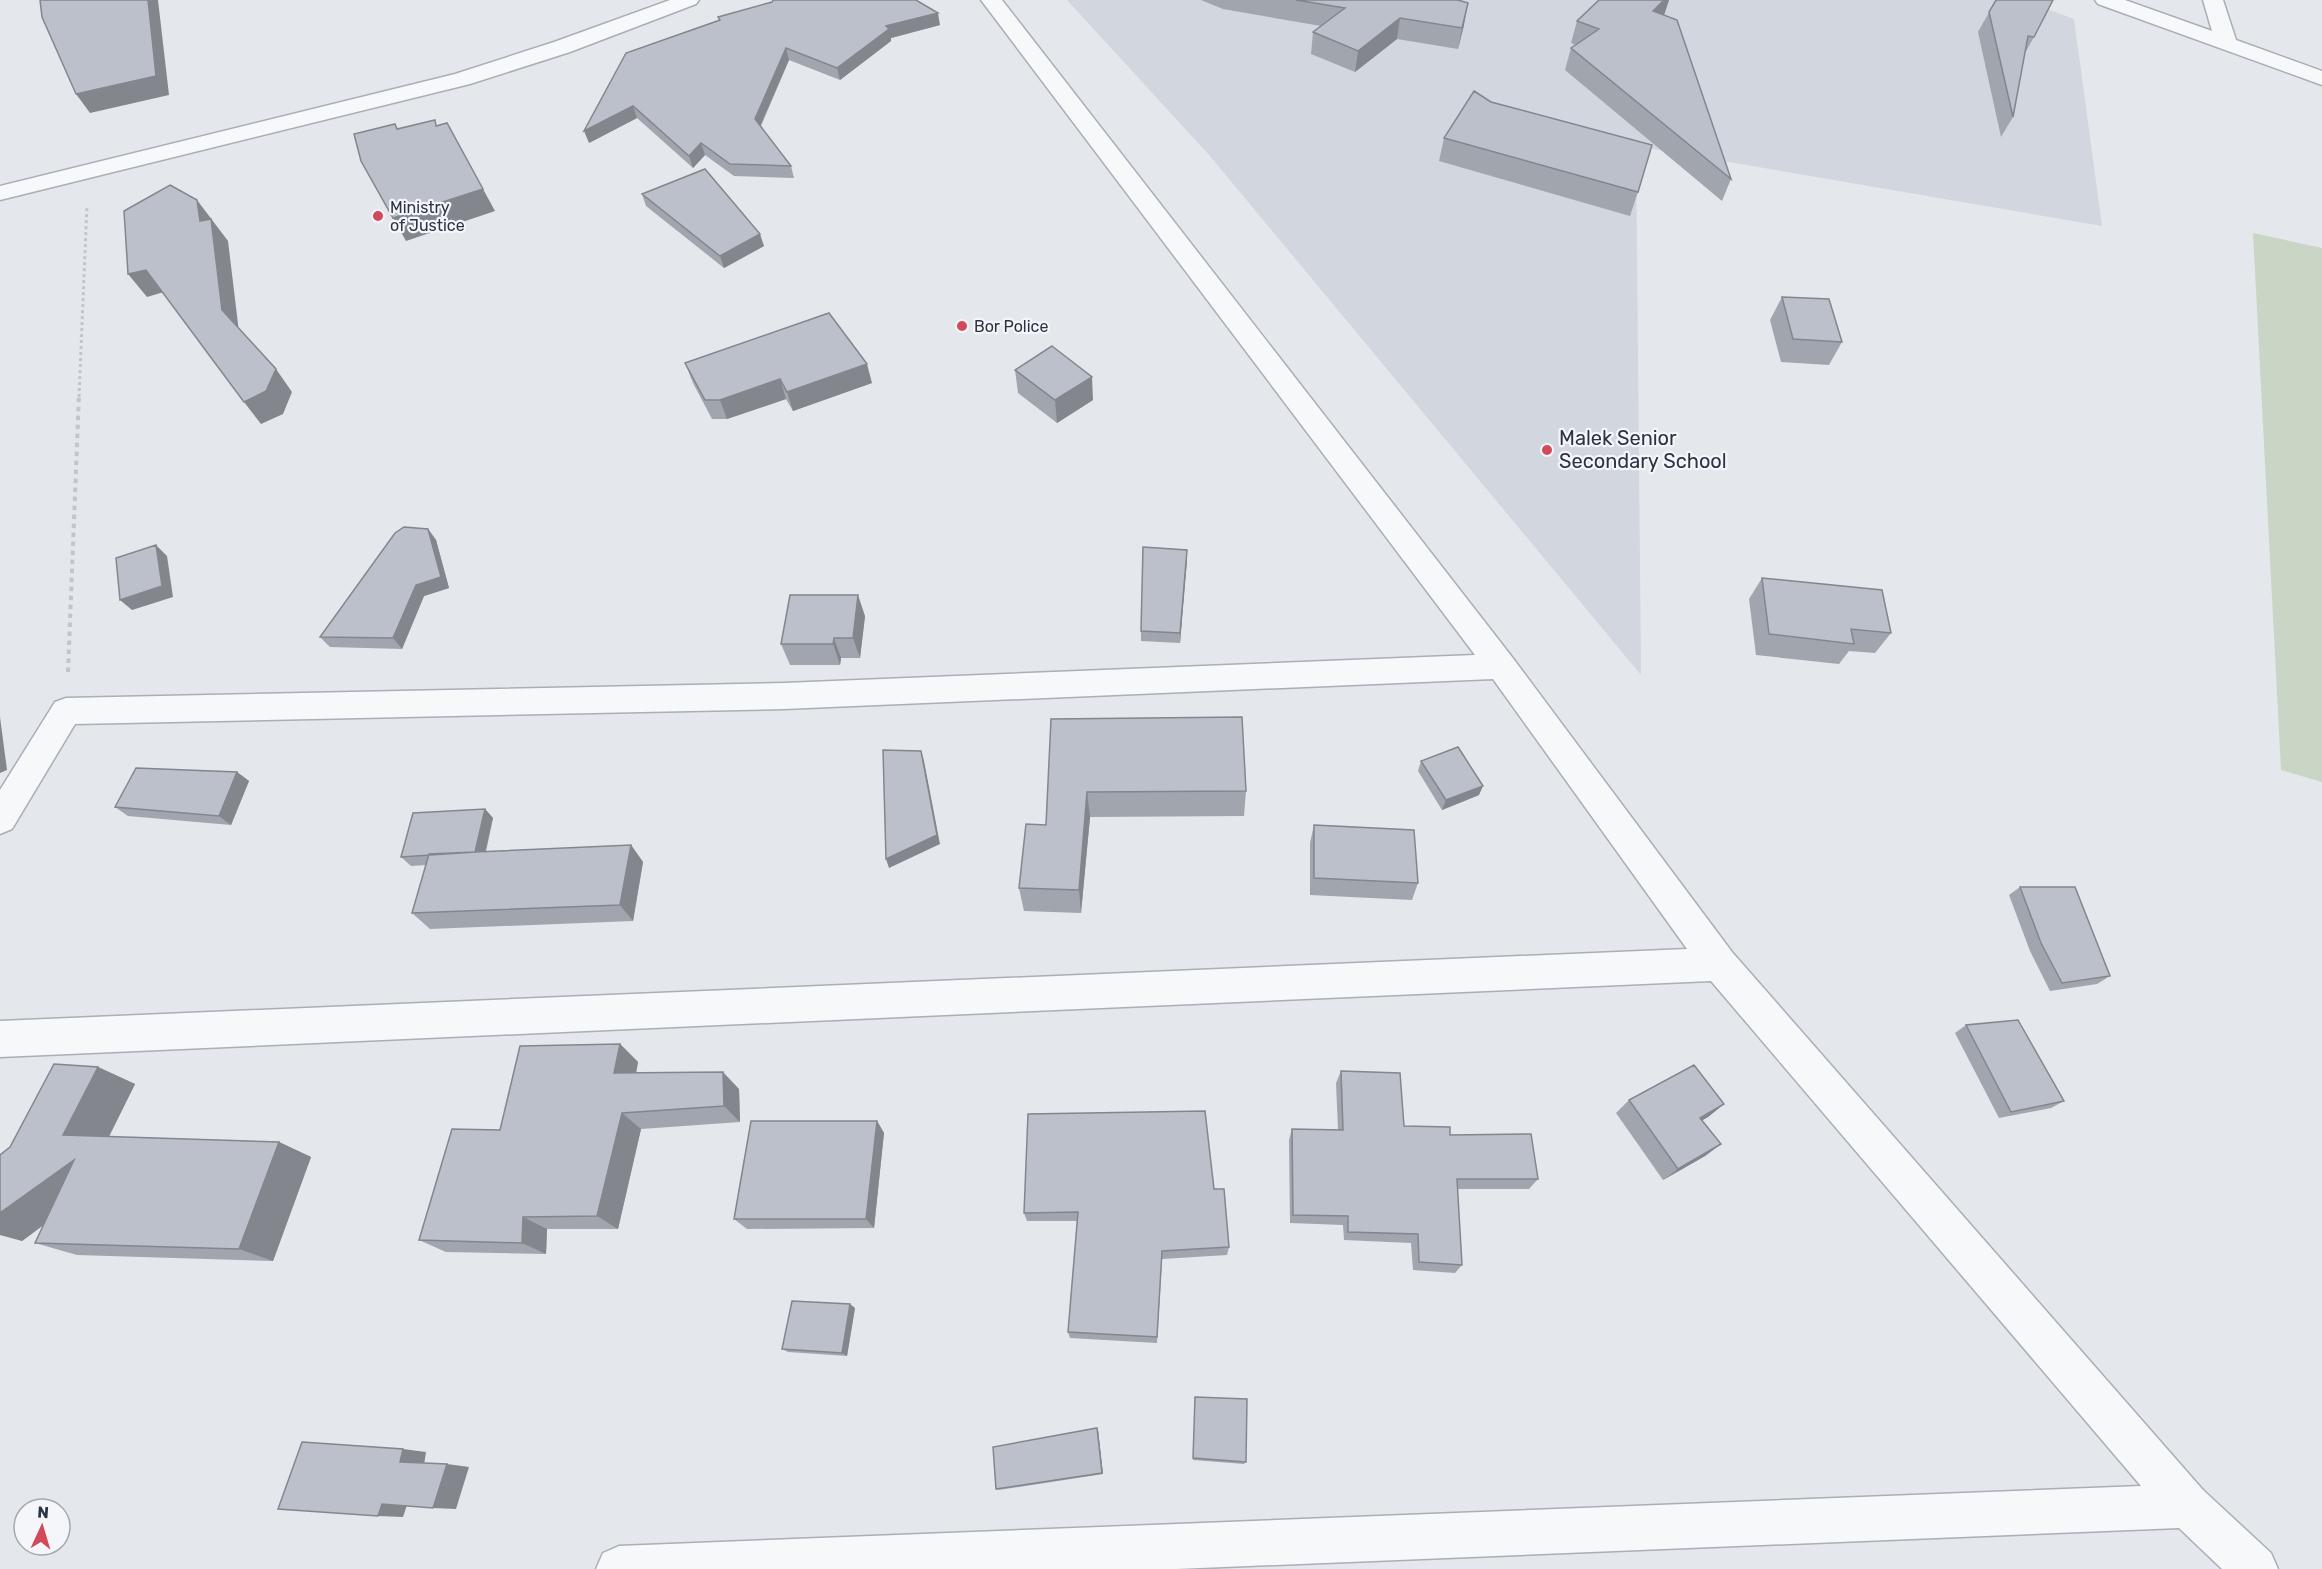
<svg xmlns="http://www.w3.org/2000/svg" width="2322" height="1569" font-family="Rubik,sans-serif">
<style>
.built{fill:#d2d6de}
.green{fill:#c9d6c5}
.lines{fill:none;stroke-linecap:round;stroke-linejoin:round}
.minor-casing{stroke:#a9aeb7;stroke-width:3}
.path-far1{stroke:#c2c5cb;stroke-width:3;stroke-dasharray:3 3;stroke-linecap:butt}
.path{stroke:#c2c5cb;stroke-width:4;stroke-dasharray:4.5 4.5;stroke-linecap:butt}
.minor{fill:#f7f8fa;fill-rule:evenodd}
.wall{fill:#a1a5ae}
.shaded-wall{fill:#83868d}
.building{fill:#bbc0ca;stroke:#83868d;stroke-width:1.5}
.poi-dot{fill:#d1495b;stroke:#f4f6f9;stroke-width:2}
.labels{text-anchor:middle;stroke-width:4.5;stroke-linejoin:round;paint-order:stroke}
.far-poi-label{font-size:16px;fill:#2b3445;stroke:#f4f6f9;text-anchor:start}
.poi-label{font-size:20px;fill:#2b3445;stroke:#f4f6f9;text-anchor:start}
</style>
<rect width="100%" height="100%" fill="#e4e7ec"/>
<!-- built -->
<path class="built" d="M1067,0H2023L2074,19L2102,226L1636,146L1641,675L1210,156Z"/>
<!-- green -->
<path class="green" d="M2253,233L2322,248V782L2281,770Z"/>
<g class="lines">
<!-- minor casing -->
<g class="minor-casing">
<path id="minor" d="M670,0H699L696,4L570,52L470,84L0,200V186L455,74L554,42Z
M981,0H1002L1512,657L1732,952L2203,1490L2271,1553L2278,1569H2222L2179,1528L1176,1569H596L603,1553L619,1546L2141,1486L1711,981L0,1057V1021L1687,949L1493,679L784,709L75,724L12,829L0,834V790L55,702L66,698L784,683L1475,655Z
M2095,0H2125L2212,31L2203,0H2223L2236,40L2322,71V85L2098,4Z"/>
</g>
<!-- path-far1 -->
<path class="path-far1" d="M79,397L87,205"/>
<!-- path -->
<path class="path" d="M68,672L79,395"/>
<!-- minor -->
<use href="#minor" class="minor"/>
</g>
<!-- wall -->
<path class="wall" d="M1201,0H1458L1464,25L1458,49L1397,39L1355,72L1311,54L1313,32L1321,26L1223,9Z
M1599,0H1669L1664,15L1731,179L1722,201L1565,70L1571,48L1576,45L1571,43L1577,21Z
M1996,0L2034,37L2025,53L2013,117L2001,137L1978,32Z
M718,17L940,25L891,38V41L840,80L789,60L761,126L791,166L794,178L734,176L705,155L693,168L637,118L589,143L719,21Z
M1444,138L1638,192L1630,216L1439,161Z
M642,194L764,246L724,268L646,206Z
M1782,297L1842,342L1829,365L1781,362L1770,320Z
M685,363L872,383L793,411L786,399L727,419H712L693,383Z
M1015,370L1093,400L1057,423L1018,393Z
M428,529L436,540L449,588L424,596L402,649L330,647L320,637Z
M1187,550L1180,643L1141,641V631Z
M1762,578L1891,633L1875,653L1849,651L1839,664L1756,655L1749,599Z
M865,616L860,658H841L840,665H790L781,644Z
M1051,719L1246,791L1244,816L1090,817L1081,913L1024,911L1019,888L1046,825Z
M1421,761L1479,795L1442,810L1418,771Z
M237,772L249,781L231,825L128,816L115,807Z
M485,809L493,818L486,852L631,845L643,862L633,921L430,929L412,913L426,865L411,866L401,857Z
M1314,825L1418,883L1412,900L1310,895V843Z
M2020,887L2110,976L2097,984L2050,991L2030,951L2009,895Z
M1966,1025L2064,1101L2051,1108L1999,1118L1955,1033Z
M620,1044L638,1062L636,1073L739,1089L740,1122L641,1129L618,1229H547L546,1254L446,1252L419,1240L500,1130Z
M98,1067L135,1084L109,1137L279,1142L311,1157L273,1261L77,1255L35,1243L44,1224L22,1241L10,1147Z
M1341,1071L1404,1126L1450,1135L1538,1179L1529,1189H1457L1462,1265L1455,1273L1413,1270L1411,1243L1344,1240L1343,1225L1290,1223L1289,1140L1292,1129L1338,1130L1336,1083Z
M1629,1100L1724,1104L1708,1117L1702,1120L1721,1144L1705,1156L1663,1180L1616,1113Z
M877,1121L884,1133L874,1228L747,1229L734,1219Z
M1214,1189L1229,1247L1227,1255L1162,1259L1157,1343L1070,1338L1068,1332L1077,1221H1027L1024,1213Z
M855,1308L847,1356L788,1352L782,1349Z
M1195,1397L1246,1462L1244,1464L1193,1460Z
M1098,1430L1103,1474L999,1490L996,1489Z"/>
<!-- shaded-wall -->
<path class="shaded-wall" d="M148,0H158L169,95L90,113L76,94Z
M1664,0H1669L1664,15L1653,11Z
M1468,3L1464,25L1458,49L1462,28Z
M938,13L940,25L891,38V41L840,80L837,68L886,26Z
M1400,18L1397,39L1355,72L1358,51Z
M786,48L789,60L758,131L755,119Z
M633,106L637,118L589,143L584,131Z
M701,143L705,155L693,168L689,156Z
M483,189L495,211L406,241L393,218Z
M197,200L228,241L239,332L222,310L200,221Z
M760,234L764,246L724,268L720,256Z
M146,270L164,292L147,297L128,274Z
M867,364L872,383L793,411L787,392Z
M276,369L292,392L283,414L261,424L244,402Z
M1092,377L1093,400L1057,423L1055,400Z
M780,379L786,399L727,419L720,400Z
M428,529L436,540L449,588L424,596L402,649L393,638Z
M156,545L167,556L173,597L132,610L120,600Z
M1187,550V561L1180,643V633Z
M858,595L865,616L860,658L853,638Z
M834,638L841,658L840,665L833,644Z
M0,717L7,770L0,773Z
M921,751L924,761L940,844L889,868L886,859Z
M237,772L249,781L231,825L219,816Z
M1483,786L1479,795L1442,810L1446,800Z
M1087,792L1090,817L1081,913L1079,890Z
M485,809L493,818L483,861L475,852Z
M631,845L643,862L633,921L620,905Z
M620,1044L638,1062L633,1090L614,1073Z
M98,1067L135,1084L102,1150L63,1135Z
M723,1072L739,1089L740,1122L724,1106Z
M1724,1104L1708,1117L1686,1130L1700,1118Z
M622,1113L641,1129L618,1229L597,1216Z
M877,1121L884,1133L874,1228L866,1219Z
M279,1142L311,1157L273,1261L239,1249Z
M1721,1144L1705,1156L1663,1180L1678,1169Z
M74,1160L113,1174L22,1241L0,1235V1213Z
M523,1217L547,1229L546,1254L522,1243Z
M850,1304L855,1308L847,1356L842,1353Z
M1097,1428L1098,1430L1103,1474L1102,1473Z
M403,1449L426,1452L424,1465L400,1462Z
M447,1464L469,1467L456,1509L433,1508Z
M382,1504L407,1505L403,1517L378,1516Z"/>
<!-- building -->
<path class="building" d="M40,0H148L156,76L76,94L42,17Z
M773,0H916L938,13L886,26L889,29L837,68L786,48L755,119L791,166L730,164L701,143L689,156L633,106L584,131L626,53L720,20L718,17L772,2Z
M1296,0H1458L1468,3L1462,28L1400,18L1358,51L1313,32L1345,8Z
M1599,0H1664L1653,11L1677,20L1731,179L1571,48L1599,29L1577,21Z
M1996,0H2053L2034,37L2028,36L2013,117L1989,12Z
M1474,91L1491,102L1652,145L1638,192L1444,138Z
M435,120L436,126L447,123L483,189L393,218L361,161L354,134L395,124L397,129Z
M705,169L760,234L720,256L642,194Z
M170,185L197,200L200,221L211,219L222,310L276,369L266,391L244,402L146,270L128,274L124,211Z
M1782,297L1829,299L1842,342L1793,339Z
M829,313L867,364L787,392L780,379L720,400H705L685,363Z
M1052,346L1092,377L1055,400L1015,370Z
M404,527L428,529L441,577L416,585L393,638L320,637L395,533Z
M156,545L162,586L120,600L116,558Z
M1143,547L1187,550L1180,633L1141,631Z
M1762,578L1882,590L1891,633L1851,629L1854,644L1769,634Z
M790,595H858L853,638H834L833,644H781Z
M1242,717L1246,791L1087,792L1079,890L1019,888L1026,824L1046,825L1051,719Z
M1458,747L1483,786L1446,800L1421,761Z
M883,750L921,751L937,835L886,859Z
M136,768L237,772L219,816L115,807Z
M485,809L475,852L401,857L413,813Z
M1314,825L1414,830L1418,883L1314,878Z
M631,845L620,905L412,913L429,854Z
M2020,887H2075L2110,976L2062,983L2041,943Z
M2018,1020L2064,1101L2011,1112L1966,1025Z
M620,1044L614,1073L723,1072L724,1106L622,1113L597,1216L523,1217L522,1243L419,1240L452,1129L500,1130L520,1046Z
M54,1064L98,1067L63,1135L279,1142L239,1249L35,1243L74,1160L0,1213V1155L10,1147Z
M1694,1065L1724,1104L1700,1118L1721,1144L1678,1169L1629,1100Z
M1341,1071L1400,1073L1404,1126L1450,1127V1135L1531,1134L1538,1179H1457L1462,1265L1419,1262L1418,1234L1348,1232V1216L1293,1215L1292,1129L1343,1130Z
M1205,1111L1214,1189H1224L1229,1247L1162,1251L1157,1337L1068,1332L1078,1212L1024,1213L1028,1114Z
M751,1121H877L866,1219H734Z
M792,1301L850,1304L842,1353L782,1349Z
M1195,1397L1247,1399L1246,1462L1193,1458Z
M1097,1428L1102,1473L996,1489L993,1447Z
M302,1442L403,1449L400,1462L447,1464L433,1508L382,1504L378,1516L278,1509Z"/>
<!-- markers -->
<g class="poi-dot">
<circle cx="378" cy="216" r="6"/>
<circle cx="962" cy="326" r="6"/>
<circle cx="1547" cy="450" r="6"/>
</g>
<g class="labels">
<!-- far-poi labels -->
<g class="far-poi-label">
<text x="390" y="213">Ministry<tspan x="390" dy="18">of Justice</tspan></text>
<text x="974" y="332">Bor Police</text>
</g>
<!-- poi labels -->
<g class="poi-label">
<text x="1559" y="445">Malek Senior<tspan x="1559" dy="23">Secondary School</tspan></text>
</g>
</g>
<!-- north arrow -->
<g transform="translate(42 1527) rotate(4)"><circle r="28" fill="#f4f6f9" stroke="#a4a8b1" stroke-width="1.5"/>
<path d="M0-4.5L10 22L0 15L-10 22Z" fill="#d1495b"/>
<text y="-9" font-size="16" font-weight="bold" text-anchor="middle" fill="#2b3445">N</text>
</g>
</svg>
